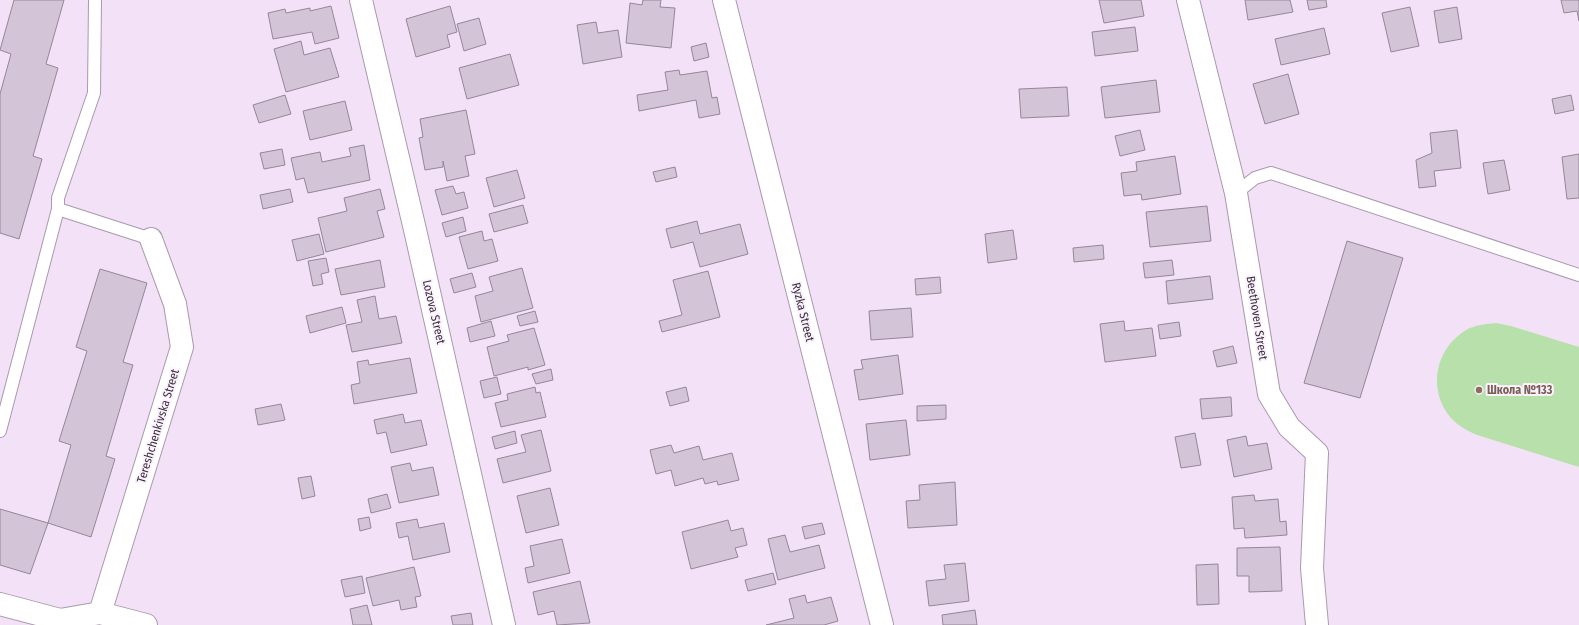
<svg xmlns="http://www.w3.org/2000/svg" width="1579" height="625" font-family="'Fira Sans Condensed',sans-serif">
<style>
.green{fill:#b8e0ab}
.building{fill:#d4c4d8;stroke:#958698}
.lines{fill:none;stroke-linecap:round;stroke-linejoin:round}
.lane-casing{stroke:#a999ac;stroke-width:14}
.street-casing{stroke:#a999ac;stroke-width:24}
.lane{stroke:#fff;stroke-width:12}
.street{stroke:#fff;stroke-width:22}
.education-dot{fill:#8d6e63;stroke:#fcf2fe;stroke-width:1.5}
.labels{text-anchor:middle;stroke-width:4;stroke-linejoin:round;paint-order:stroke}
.street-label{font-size:12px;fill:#342e36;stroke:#fcf2fe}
.education-label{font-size:12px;font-weight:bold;fill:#785e54;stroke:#fcf2fe;text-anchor:start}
</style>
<rect width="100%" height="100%" fill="#f3e2f7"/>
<!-- green -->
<path class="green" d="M1496,323L1511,326L1579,347V467L1477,435C1468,431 1458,426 1451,418C1427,390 1435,349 1466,330C1475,325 1486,324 1496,323Z"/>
<!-- building -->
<path class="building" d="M14,0H64L46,64L58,68L33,156L42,159L19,239L0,233V94L11,54L0,50Z
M643,0H661L660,7L675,8L671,48L626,43L630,3L642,5Z
M1099,0H1141L1144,16L1104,23Z
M1245,0H1290L1293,12L1248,20Z
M1307,0H1326L1327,7L1309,10Z
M1561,0H1579V21L1577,11L1564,13Z
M331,6L339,38L315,44L312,32L273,39L268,13L285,9L286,13L310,8V11Z
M450,6L457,32L447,35L450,47L416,57L406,19Z
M1410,7L1419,46L1391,52L1382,13Z
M1457,7L1462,39L1439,43L1434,11Z
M479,18L486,44L464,51L457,24Z
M596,22L598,33L618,30L622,57L583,64L577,25Z
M1135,27L1138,51L1095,56L1092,32Z
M1324,28L1330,54L1281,65L1275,39Z
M301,41L304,55L330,48L339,77L286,92L274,49Z
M706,43L709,57L694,61L691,47Z
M510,54L519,85L467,99L459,68Z
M679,70L680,75L707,71L712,98L717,97L720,114L699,118L696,100L639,111L637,95L668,90L665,72Z
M1288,74L1299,114L1265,124L1253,84Z
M1156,80L1160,112L1105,118L1101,87Z
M1067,87L1069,116L1021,118L1019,89Z
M285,95L291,114L259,123L253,105Z
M1571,95L1574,110L1555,114L1552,99Z
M345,101L352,130L310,140L303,111Z
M466,110L475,154L465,156L469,176L447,181L443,161V167L425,170L419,138L423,137L420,119Z
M1140,130L1145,150L1120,156L1115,136Z
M1457,130L1461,168L1434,171L1436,186L1419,188L1416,160L1432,153L1430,133Z
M364,145L370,180L308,193L304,178L296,180L291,158L320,152L322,162L351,156L349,148Z
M282,149L285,165L264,169L260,153Z
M1579,154V198L1567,199L1562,157Z
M1175,156L1181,194L1142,200L1141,194L1124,196L1121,173L1137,171L1136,162Z
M1504,160L1510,190L1488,194L1483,163Z
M675,167L677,177L656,182L653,172Z
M517,170L525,198L494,207L486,178Z
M453,186L456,194L464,192L468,208L442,215L435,190Z
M290,189L293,202L263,209L260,195Z
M380,189L385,209L377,211L384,237L326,252L318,218L347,211L344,198Z
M523,205L528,223L494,232L489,214Z
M1207,206L1211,241L1150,247L1146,212Z
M463,217L466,231L446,237L442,223Z
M697,221L700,234L740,224L748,254L700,267L693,242L671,248L666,229Z
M1013,230L1017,259L988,263L985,234Z
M482,231L484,241L492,239L498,261L468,269L459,237Z
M319,234L324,254L297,261L292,240Z
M1347,241L1403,258L1360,398L1304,383Z
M1103,245L1104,259L1074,262L1073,248Z
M326,258L329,272L321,274L323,284L313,286L308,261Z
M380,260L385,287L341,295L335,269Z
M1172,260L1174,275L1145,278L1143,263Z
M522,268L533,308L481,322L475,296L493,291L489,277Z
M100,269L147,283L123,362L133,365L106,456L115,459L91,537L48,523L71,445L59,441L87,351L76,347Z
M708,271L720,317L662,332L659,321L682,315L673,280Z
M472,273L476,287L454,293L450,279Z
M1210,276L1213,299L1168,304L1166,281Z
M940,277L941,293L916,295L915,279Z
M375,296L379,319L396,316L402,343L352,352L346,325L362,322L357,300Z
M342,307L346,323L310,333L306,316Z
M911,308L913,337L871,340L869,311Z
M535,311L538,322L520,326L517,316Z
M491,321L495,336L470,342L467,328Z
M1124,321L1125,331L1152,328L1156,356L1105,362L1100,324Z
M1179,322L1181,336L1160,339L1158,325Z
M534,328L545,365L528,370V367L494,376L487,347L509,341L507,335Z
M1233,346L1237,363L1217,367L1213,351Z
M898,355L903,394L859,400L854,370L863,369L861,360Z
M410,358L417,393L354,404L351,385L360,383L357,362L368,360L369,365Z
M551,369L553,380L536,384L532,374Z
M497,377L501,394L484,398L480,381Z
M535,387L536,393L540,392L546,417L501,427L495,403L508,400L507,394Z
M686,387L689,401L670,406L666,392Z
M1231,397L1232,416L1202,419L1200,399Z
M281,404L285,420L258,425L255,409Z
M946,405V419L917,421V406Z
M403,414L405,423L421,420L427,445L391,453L386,432L377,434L374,420Z
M906,420L910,455L870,460L866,424Z
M541,430L551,471L503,483L497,459L526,452L521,435Z
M515,431L517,443L495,449L492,437Z
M1195,433L1201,465L1181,468L1175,437Z
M1246,436L1248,446L1267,443L1272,469L1234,477L1227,440Z
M671,445L674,453L699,446L703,460L732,453L739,480L718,485L717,481L705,484L703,478L675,486L671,470L656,474L650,450Z
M410,463L412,471L433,467L439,495L399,503L391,467Z
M311,476L315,496L302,499L298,478Z
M955,482L957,525L908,528L906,501L920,500L919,485Z
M550,488L559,525L526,533L517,496Z
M387,494L391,508L371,513L368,499Z
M1254,495L1255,501L1278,499L1280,522L1286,521L1287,535L1245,538L1244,528L1234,529L1232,497Z
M0,509L48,523L30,574L0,565Z
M369,517L371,528L360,531L358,519Z
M417,519L419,528L444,523L450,552L413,560L408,536L399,538L396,523Z
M728,520L731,531L743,528L747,545L735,548L738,557L691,569L682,532Z
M822,523L825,534L805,539L802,527Z
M785,535L790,552L819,545L825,568L778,580L768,539Z
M562,539L570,573L528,583L525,568L534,566L530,546Z
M1280,547L1282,591L1249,592V576H1237V548Z
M965,563L969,601L929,606L926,581L946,579L944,565Z
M1218,564L1219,604L1197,605L1196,565Z
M414,567L421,596L415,597L417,607L401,610L399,600L373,606L366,578Z
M773,573L776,584L748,591L745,580Z
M362,576L365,593L345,597L341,580Z
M580,581L590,623L557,625L554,611L538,615L533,592Z
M805,595L807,603L831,597L838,621L824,625H766L794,618L789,599Z
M367,605L372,625H353L350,609Z
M975,610L977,625H943L942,615Z
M471,613L473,625H453L451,616Z"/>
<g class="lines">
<!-- lane casing -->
<g class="lane-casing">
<path id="lane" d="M1236,193L1255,178L1271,173L1579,275
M58,209V198L94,93L95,0
M0,431L58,209L151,239"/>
</g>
<!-- street casing -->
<g class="street-casing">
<path id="street" d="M361,0L416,234L504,625
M724,0L882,625
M1188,0L1236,193L1269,394L1289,427L1317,453L1312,568L1317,625
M0,604L60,620L100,613L146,625
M100,613L182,347L175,304L151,239"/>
</g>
<!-- lane -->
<use href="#lane" class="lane"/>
<!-- street -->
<use href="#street" class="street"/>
</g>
<!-- markers -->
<circle class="education-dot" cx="1479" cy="390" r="4"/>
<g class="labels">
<!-- street labels -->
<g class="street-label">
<text transform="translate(434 312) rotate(77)" y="4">Lozova Street</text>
<text transform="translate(803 312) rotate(76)" y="4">Ryzka Street</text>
<text transform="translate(1257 318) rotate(81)" y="4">Beethoven Street</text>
<text transform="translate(158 426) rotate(-73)" y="4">Tereshchenkivska Street</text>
</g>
<!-- education labels -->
<g class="education-label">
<text x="1487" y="394">Школа №133</text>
</g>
</g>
</svg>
